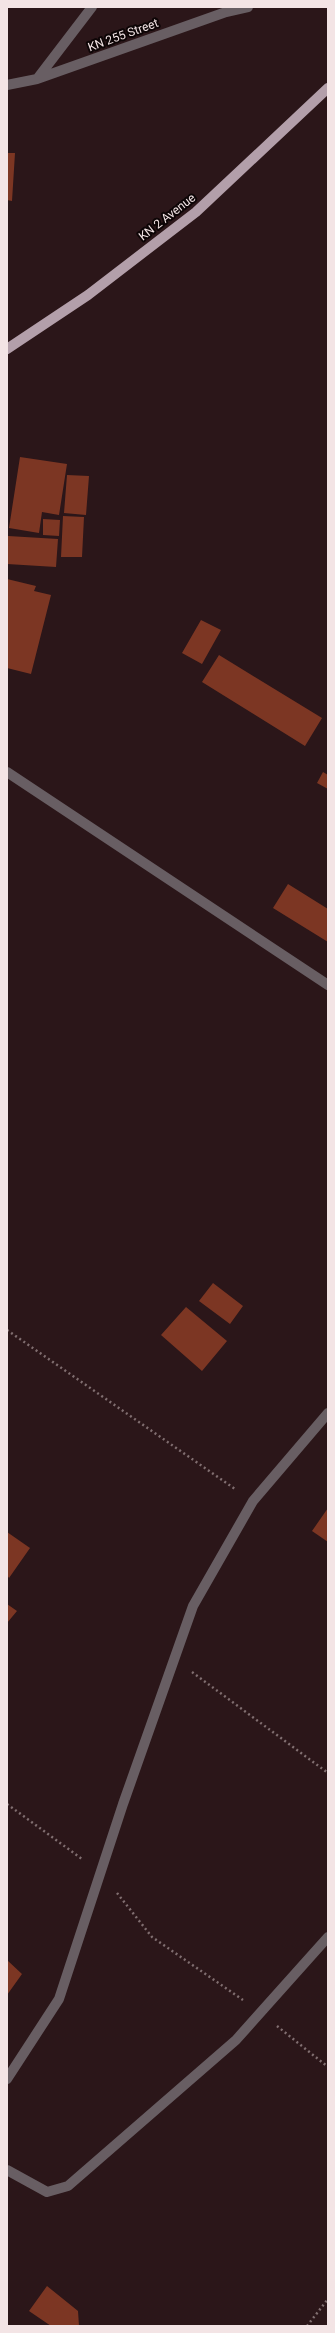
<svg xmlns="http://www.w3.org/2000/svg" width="335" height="2333" font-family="Roboto,sans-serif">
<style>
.building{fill:#7c3623}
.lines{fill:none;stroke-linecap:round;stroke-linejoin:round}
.path{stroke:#806e70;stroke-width:2.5;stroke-dasharray:2 3;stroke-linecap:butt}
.minor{stroke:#685e63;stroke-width:10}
.major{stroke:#b39faa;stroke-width:10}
.labels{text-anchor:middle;stroke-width:4;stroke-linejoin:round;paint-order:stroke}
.street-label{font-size:12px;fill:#f3e4e5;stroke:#0d0506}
</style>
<rect width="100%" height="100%" fill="#2b1619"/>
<!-- building -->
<path class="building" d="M7,153H15L12,201L7,200Z
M20,457L67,464L59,515L42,512L39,533L9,528Z
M67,475L89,476L86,515L64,513Z
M63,516L84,517L82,557H61Z
M43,519L60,520L59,536L43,535Z
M8,536L58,539L56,567L7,564Z
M7,579L36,586L34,591L51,595L31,674L7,668Z
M201,620L221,630L202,664L182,653Z
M219,655L322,718L305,746L202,682Z
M323,772L328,775V789L317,783Z
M288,884L328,909V942L273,908Z
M213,1283L243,1306L230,1324L199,1301Z
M186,1307L227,1341L202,1371L161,1335Z
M328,1508V1542L312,1531Z
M7,1532L30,1548L9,1578L7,1575Z
M7,1604L17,1611L7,1623Z
M7,1960L22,1974L7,1995Z
M47,2286L78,2311L79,2326H51L29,2311Z"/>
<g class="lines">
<!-- path -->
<path class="path" d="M7,1330L235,1489
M192,1672L328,1773
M7,1804L82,1859
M117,1893L152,1937L243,2000
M277,2026L328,2067
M307,2326L328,2299"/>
<!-- minor -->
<path class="minor" d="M37,79L92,7
M7,85L37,79L226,12L248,7
M7,772L328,985
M7,2079L59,1999L123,1804L193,1606L253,1501L328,1413
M7,2170L47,2192L68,2186L236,2040L328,1937"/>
<!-- major -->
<path class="major" d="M7,349L88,295L196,212L328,88"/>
</g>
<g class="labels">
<!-- street labels -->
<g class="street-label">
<text transform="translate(123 35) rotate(-20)" y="4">KN 255 Street</text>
<text transform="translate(167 217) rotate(-38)" y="4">KN 2 Avenue</text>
</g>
</g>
<!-- border -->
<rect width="335" height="2333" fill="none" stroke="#f3e4e5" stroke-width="16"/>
</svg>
